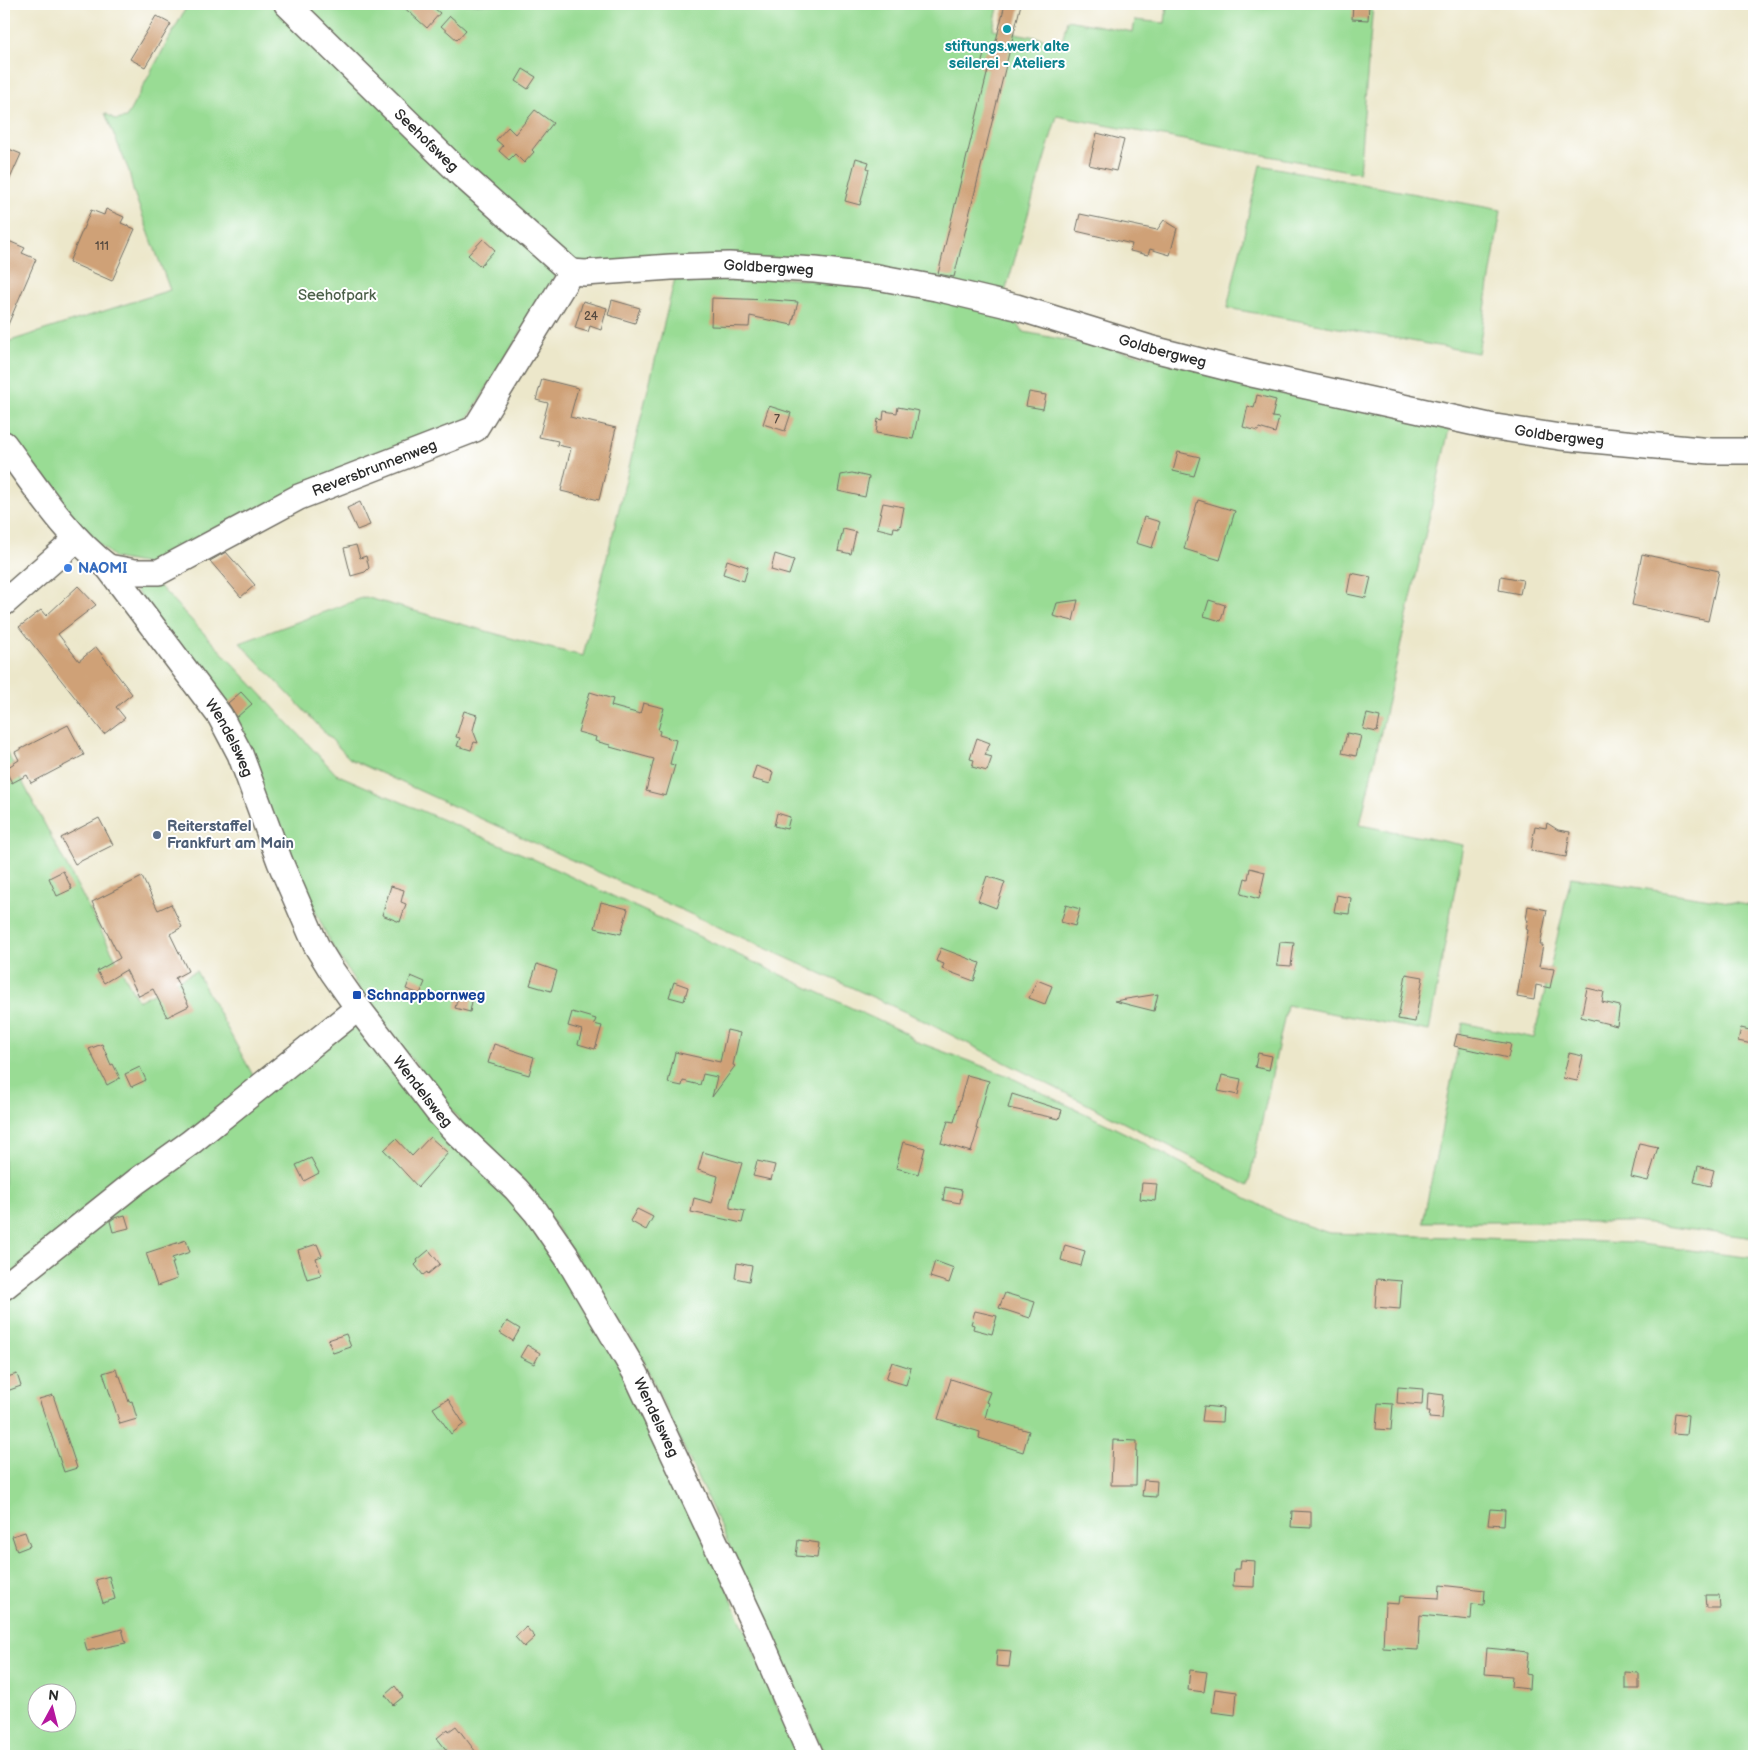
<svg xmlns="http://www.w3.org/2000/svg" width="1758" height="1760" font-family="'Balsamiq Sans',sans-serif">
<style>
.green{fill:#99dc94;stroke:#628460;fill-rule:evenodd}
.building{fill:#cfa177}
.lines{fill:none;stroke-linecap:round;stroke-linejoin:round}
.minor-casing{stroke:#6f6d63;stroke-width:28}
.minor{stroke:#fff;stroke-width:25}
.culture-dot{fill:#0f9aa8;stroke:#fff;stroke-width:2}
.shop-dot{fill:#3f7fe0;stroke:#fff;stroke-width:2}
.service-dot{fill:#5c6f8a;stroke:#fff;stroke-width:2}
.transit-dot{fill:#1a4fb4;stroke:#fff;stroke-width:2}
.labels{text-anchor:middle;stroke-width:4;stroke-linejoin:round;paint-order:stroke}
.number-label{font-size:12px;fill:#54483e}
.culture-label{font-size:15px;font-weight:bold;fill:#0d838f;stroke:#fff}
.street-label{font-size:15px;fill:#2b2b2b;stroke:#fff}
.park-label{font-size:15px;fill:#4c604a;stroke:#fff}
.shop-label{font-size:15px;font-weight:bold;fill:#366cbe;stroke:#fff;text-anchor:start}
.service-label{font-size:15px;font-weight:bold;fill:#4e5e75;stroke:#fff;text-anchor:start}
.transit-label{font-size:15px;font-weight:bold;fill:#164399;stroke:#fff;text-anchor:start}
</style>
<rect width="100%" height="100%" fill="#fff"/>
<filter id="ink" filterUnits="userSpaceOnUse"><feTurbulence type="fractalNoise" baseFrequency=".02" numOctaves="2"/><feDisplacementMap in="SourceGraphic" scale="10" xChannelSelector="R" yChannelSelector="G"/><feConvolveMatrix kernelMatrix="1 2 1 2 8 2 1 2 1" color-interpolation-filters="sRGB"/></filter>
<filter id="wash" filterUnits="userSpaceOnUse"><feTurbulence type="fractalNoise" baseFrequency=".0096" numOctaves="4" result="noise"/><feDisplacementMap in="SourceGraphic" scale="20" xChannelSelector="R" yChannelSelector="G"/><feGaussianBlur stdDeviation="1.12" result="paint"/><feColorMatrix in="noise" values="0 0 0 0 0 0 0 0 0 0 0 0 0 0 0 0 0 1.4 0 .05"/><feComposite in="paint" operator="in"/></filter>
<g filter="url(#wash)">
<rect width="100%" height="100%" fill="#ece7ca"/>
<!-- green -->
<path class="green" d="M188,4H281L561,267L464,425L147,564L115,558L81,528L8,433L4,425V343L170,290L133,190L129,171L105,113L116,120L126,118Z
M291,4H999L993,29L1062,42L1067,20L1133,32L1135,20L1165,23L1167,4H1373L1359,173L1057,116L1003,299L880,275L569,265Z
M1260,165L1501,210L1478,353L1227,308Z
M676,274L819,280L1005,311L1024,332L1197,366L1450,425L1360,825L1463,845L1429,1031L1287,1005L1248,1186L912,1015L350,759L240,643L365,597L525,642L583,656Z
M151,577L336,774L527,856L905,1033L915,1041L1006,1075L1125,1133L1284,1218L1329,1233L1632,1243L1754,1258V1756H824L809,1717L637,1347L527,1184L462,1123L370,1006L329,940L291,859L131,581Z
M4,747L138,1001L196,971L262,1092L355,1019L510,1191L542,1234L630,1383L717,1565L798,1756H4ZM38,1692H68V1722H38Z
M1571,877L1754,906V1238L1634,1222H1423L1463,1023L1534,1038Z"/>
<g id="blocks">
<!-- building -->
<path class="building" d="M400,4H429L440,13L427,28Z
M1005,4H1021L954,277L938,274L988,70L980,68L985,51L993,53Z
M1353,4H1369L1368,20L1352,19Z
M156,16L171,24L145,67L130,59Z
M450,16L466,30L457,40L441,26Z
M523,69L536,77L528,89L516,81Z
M535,110L553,123L532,150L534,152L524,163L515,154L509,160L499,151L503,146L496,140L508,127L515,134Z
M1097,133L1124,140L1116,171L1089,165Z
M4,147L21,154L4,192Z
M856,158L869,162L867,168L869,169L860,205L845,201Z
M106,209L124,217L121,223L135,229L112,281L69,262L91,210L104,215Z
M1080,214L1157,230L1164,220L1177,228L1170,255L1150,249L1148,255L1130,251L1132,244L1076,231Z
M4,239L25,248L22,253L36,259L4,334Z
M483,239L495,250L480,266L468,255Z
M712,298L772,300L798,302L792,325L750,316L749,327L711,326Z
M612,300L640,308L635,323L608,315Z
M583,301L607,308L601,330L590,326L588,332L575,328Z
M542,379L578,388L570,417L616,428L599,500L561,491L571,448L557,445L558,441L539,437L548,403L536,400Z
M1029,392L1046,395L1043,409L1026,406Z
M1257,395L1276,400L1272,417L1279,418L1275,433L1259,428L1258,431L1243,427L1248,406L1254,408Z
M769,406L791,413L785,431L763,424Z
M898,407L919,411L913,439L876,433L878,419L883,420L884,411L897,413Z
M1178,452L1200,457L1194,476L1173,471Z
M852,473L869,477L865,497L838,491L841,475Z
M1198,500L1235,511L1220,560L1184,549Z
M360,502L370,525L357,530L347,508Z
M883,503L904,507L900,528L894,527L893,532L877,528Z
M1144,517L1160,522L1152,548L1136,543Z
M843,529L856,532L851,554L838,551Z
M356,545L360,558L366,556L369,568L365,572L351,576L344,548Z
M226,552L255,585L241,597L210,561Z
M775,554L794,560L789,575L771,570Z
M1642,554L1719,571L1708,621L1632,605Z
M727,560L748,567L744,581L723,574Z
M1351,573L1371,577L1366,598L1347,594Z
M1501,576L1523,580L1520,594L1499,590Z
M78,586L96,605L58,634L79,661L96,647L132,694L116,707L125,718L104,734L19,627L41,610L46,616Z
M1078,600L1073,621L1053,616L1057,603Z
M1209,600L1225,605L1221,621L1204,616Z
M241,692L252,704L237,717L228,703Z
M590,692L613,699L611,706L640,714L643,703L664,708L658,730L660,731L659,735L676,740L670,764L675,765L666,796L646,791L654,759L610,747V745L595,741L596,737L578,732Z
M464,711L477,715L473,730L478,743L474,742L471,750L457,746L460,738L456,737Z
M1367,714L1380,717L1377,732L1363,729Z
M68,725L84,755L31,783L27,775L12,783L5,769L19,760L15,752Z
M1347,733L1361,736L1356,756L1342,753Z
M977,738L990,743L985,755L992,757L987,771L972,767L974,760L970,759Z
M756,766L773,772L770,784L752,779Z
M777,813L790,817L787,829L774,826Z
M99,818L113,845L75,864L61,838Z
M1547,823L1558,830L1570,832L1566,857L1531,851L1535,826L1546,828Z
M1250,868L1265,872L1259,899L1241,894L1245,878L1248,879Z
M63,871L72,889L57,896L49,878Z
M987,876L1005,882L996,908L978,901Z
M142,877L158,910L171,904L182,927L170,934L188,971L175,978L189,1006L167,1017L153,989L139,996L126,970L104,983L97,971L120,958L92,902Z
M391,886L404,890L401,902L406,904L400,922L382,915Z
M1337,895L1351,898L1349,914L1334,912Z
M601,902L628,909L621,934L595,928Z
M1066,905L1080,909L1075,926L1061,922Z
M1528,906L1547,910L1540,945H1543L1539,967L1554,969L1550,988L1536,985L1534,1000L1517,997L1528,930L1526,929L1528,920H1526Z
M1280,942L1294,943L1291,966L1277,965Z
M941,948L980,963L974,981L942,969L944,964L936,961Z
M537,964L557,971L551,991L530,985Z
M1406,974L1423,977L1415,1022L1398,1019Z
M411,976L425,982L420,994L406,989Z
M1037,980L1052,986L1045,1004L1029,998Z
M674,982L688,987L684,1001L669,997Z
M1587,988L1604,992L1602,1002L1620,1006L1617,1026L1581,1017Z
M459,993L473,996L470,1012L455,1008Z
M1158,994L1154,1011L1114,1001Z
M572,1012L596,1019L594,1024L602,1026L595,1049L578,1044L582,1030L568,1026Z
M1741,1028L1754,1031L1752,1044L1738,1041Z
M727,1030L740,1033L733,1065L735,1066L712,1097L717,1077L703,1074L700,1085L683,1081L682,1086L668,1083L675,1052L720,1062Z
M1457,1034L1511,1044L1508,1058L1454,1046Z
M102,1044L111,1065L113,1064L120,1078L107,1085L89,1049Z
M494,1044L534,1057L529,1075L488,1063Z
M1258,1053L1272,1056L1269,1070L1255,1067Z
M1569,1053L1583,1056L1577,1081L1563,1078Z
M140,1067L146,1080L131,1087L125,1074Z
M967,1075L989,1081L976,1129H978L971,1152L941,1143L948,1121L954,1122Z
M1222,1075L1241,1079L1238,1095L1218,1091Z
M1012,1094L1062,1110L1059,1119L1008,1108Z
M430,1137L448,1153L418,1187L384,1150L396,1139L412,1156Z
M903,1142L925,1148L918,1174L896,1168Z
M1639,1143L1658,1147L1648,1181L1631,1177Z
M703,1152L742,1163L730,1203V1208L745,1211L742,1223L691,1212L694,1198L712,1203L718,1176L698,1170Z
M311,1158L319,1173L304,1181L296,1165Z
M757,1161L775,1165L771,1180L753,1176Z
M1698,1166L1714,1170L1710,1186L1694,1182Z
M1142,1183L1157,1184L1155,1201L1140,1199Z
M945,1187L962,1190L960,1203L943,1200Z
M637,1209L653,1217L646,1230L630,1221Z
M125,1215L129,1228L113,1232L110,1221L114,1218Z
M186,1240L190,1252L172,1258L174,1263H172L177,1279L157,1286L146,1253Z
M317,1244L322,1256L316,1258L321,1275L307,1279L298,1250Z
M1065,1245L1085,1251L1081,1266L1061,1260Z
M429,1250L440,1264L428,1274L427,1272L423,1275L415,1265L418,1262L417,1260Z
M935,1261L954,1268L949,1283L930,1277Z
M737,1263L752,1266L749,1281L735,1278Z
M1377,1279L1402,1281L1400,1309L1375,1307Z
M1005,1293L1035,1302L1030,1318L999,1308Z
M975,1311L997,1316L992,1334L973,1329L974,1325L971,1324Z
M507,1321L520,1329L513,1341L500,1333Z
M346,1334L351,1347L333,1353L328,1340Z
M527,1345L540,1353L534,1364L520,1357Z
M892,1362L911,1368L906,1385L886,1379Z
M116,1369L118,1376H120L129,1402L132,1401L137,1419L120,1424L103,1373Z
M17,1374L21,1386L4,1392V1378Z
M951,1379L990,1392L986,1402L989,1403L985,1418L1029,1431L1023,1452L979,1438L980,1432L938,1419Z
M1398,1387L1423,1389L1422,1405L1397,1403Z
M1428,1393L1444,1395L1442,1419L1429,1418L1430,1411H1427Z
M53,1395L77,1468L64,1472L39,1399Z
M448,1399L464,1424L451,1434L433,1408Z
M1378,1403L1393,1404L1391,1430L1376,1429Z
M1204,1406L1223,1408L1222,1422L1202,1421Z
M1675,1413L1688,1415L1686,1435L1673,1434Z
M1113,1440L1137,1441L1136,1485H1111Z
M1144,1480L1157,1481L1156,1497L1142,1496Z
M1490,1509L1505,1510L1504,1525L1488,1524Z
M1292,1511L1311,1512V1528L1291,1527Z
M25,1532L30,1546L17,1551L12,1536Z
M798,1540L819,1543L817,1558L796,1556Z
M1241,1560L1255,1561L1254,1587L1233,1586L1234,1569H1240Z
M109,1576L115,1599L103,1603L96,1580Z
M1440,1585L1485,1590L1484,1605L1472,1604L1471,1620L1420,1615L1418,1650L1383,1648L1385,1603L1399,1604L1400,1596L1439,1598Z
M1705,1595H1719L1720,1608H1706Z
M526,1627L535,1637L524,1647L515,1637Z
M122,1629L126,1643L87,1651L84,1639Z
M1487,1648L1528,1652L1526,1674L1530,1675L1529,1689L1511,1687L1512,1676L1485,1674Z
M997,1650L1011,1651L1009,1667L996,1666Z
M1190,1670L1207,1672L1204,1692L1188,1690Z
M1625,1672L1639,1673V1689H1625Z
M395,1686L403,1697L393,1705L385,1695Z
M1215,1689L1237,1692L1235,1715L1212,1712Z
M456,1726L479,1756H451L437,1738L448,1729L449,1731Z"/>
</g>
</g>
<g filter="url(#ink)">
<use href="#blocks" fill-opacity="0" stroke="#6f6d63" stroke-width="1"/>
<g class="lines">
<!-- minor casing -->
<g class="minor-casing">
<g id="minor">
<path id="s1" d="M287,4L463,176L571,272"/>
<path id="s2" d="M571,272L585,273L671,267L729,265L815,270L877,277L936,288L1016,307L1149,348L1252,374L1489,426L1560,437L1711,451H1754"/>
<path id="s3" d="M4,444C36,487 66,535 108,567L220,716L240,754L280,862L316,945L332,971L358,1008L438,1112L456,1132L516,1189L536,1212L567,1257L636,1374L754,1625L811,1756"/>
<path id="s4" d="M108,567L135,572H159L299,497L475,429L571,272"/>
<path d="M4,603L77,539"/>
<path d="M4,1287L137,1181L190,1143L358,1008"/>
</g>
</g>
<!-- minor -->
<use href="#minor" class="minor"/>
</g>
</g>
<!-- markers -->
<circle class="culture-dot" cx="1007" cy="29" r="5"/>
<circle class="shop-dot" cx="68" cy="568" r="5"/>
<circle class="service-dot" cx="157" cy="835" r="5"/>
<rect class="transit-dot" x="352" y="990" width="10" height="10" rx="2.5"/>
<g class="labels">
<!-- number labels -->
<g class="number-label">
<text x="102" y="250">111</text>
<text x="591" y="320">24</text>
<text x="777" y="423">7</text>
</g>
<!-- culture labels -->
<g class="culture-label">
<text x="1007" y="51">stiftungs.werk alte<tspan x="1007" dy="17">seilerei - Ateliers</tspan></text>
</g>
<!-- street labels -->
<g class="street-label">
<text dy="5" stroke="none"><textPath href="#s1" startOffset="195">Seehofsweg</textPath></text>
<text dy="5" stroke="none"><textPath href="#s2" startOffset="198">Goldbergweg</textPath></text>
<text dy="5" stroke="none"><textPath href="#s2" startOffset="602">Goldbergweg</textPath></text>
<text dy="5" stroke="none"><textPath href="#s2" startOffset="1008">Goldbergweg</textPath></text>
<text dy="5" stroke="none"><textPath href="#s4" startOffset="291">Reversbrunnenweg</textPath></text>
<text dy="5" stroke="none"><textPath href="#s3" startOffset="372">Wendelsweg</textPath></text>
<text dy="5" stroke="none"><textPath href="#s3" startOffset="778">Wendelsweg</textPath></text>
<text dy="5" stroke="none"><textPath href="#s3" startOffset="1182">Wendelsweg</textPath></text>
</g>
<!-- park labels -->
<g class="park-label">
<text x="337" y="300">Seehofpark</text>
</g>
<!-- shop labels -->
<g class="shop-label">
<text x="78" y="573">NAOMI</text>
</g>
<!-- service labels -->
<g class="service-label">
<text x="167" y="831">Reiterstaffel<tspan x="167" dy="17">Frankfurt am Main</tspan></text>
</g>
<!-- transit labels -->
<g class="transit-label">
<text x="367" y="1000">Schnappbornweg</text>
</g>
</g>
<!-- margin -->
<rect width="1758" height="1760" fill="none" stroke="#fff" stroke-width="20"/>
<!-- north arrow -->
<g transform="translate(52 1708) rotate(7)"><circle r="24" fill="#ffffff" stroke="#aaaaaa"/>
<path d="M0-4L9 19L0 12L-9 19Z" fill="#b5179e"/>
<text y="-8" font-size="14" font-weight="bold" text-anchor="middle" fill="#2b2b2b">N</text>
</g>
</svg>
